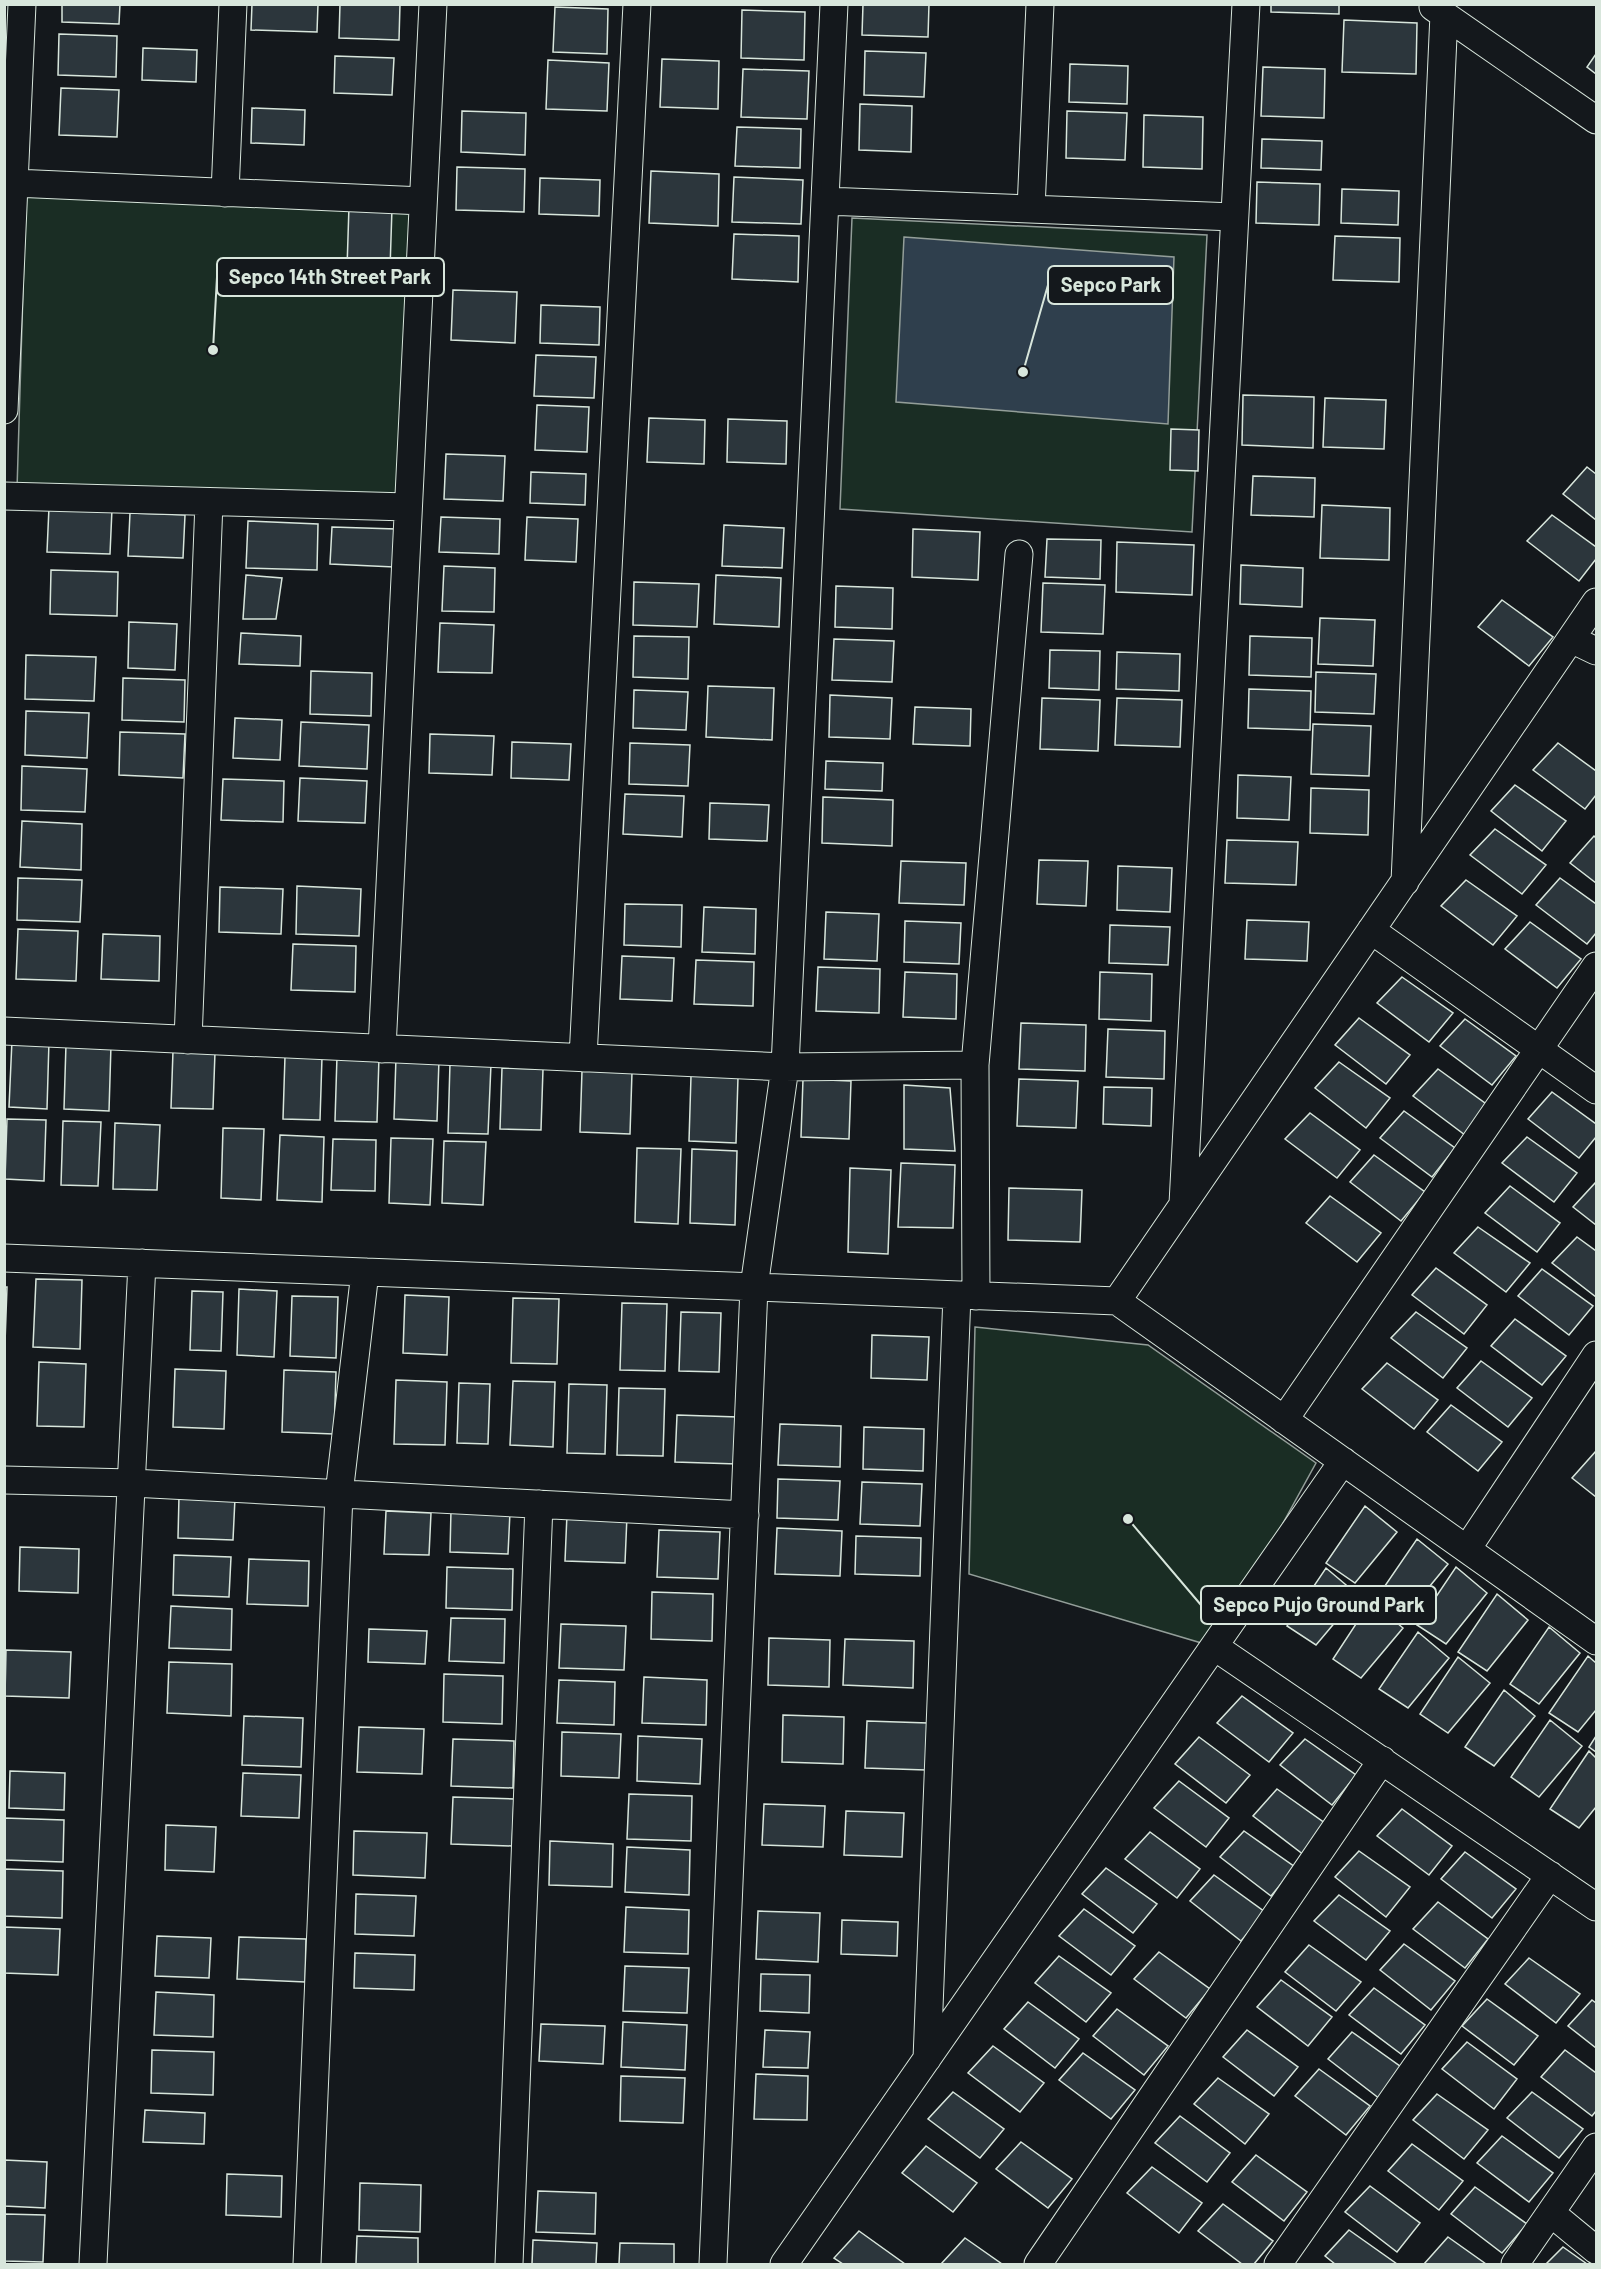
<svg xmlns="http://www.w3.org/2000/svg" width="1601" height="2269" font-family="Barlow,sans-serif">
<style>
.green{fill:#1a2d24;stroke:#939e99;stroke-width:1.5}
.water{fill:#2f3f4d;stroke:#939e99;stroke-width:1.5}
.building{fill:#2c363c;stroke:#d8e6dc;stroke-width:1.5}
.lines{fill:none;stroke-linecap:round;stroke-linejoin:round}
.street-casing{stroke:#d8e6dc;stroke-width:29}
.street{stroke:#14181c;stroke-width:27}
.leader{fill:none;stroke:#d8e6dc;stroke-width:2}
.callout-dot{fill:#d8e6dc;stroke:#14181c;stroke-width:2}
.callout{fill:#14181c;stroke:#d8e6dc;stroke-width:2}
.callout-label{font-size:20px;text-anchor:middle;font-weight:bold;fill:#d8e6dc}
</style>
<rect width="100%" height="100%" fill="#14181c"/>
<!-- green -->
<path class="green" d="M26,193L410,212L400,498L17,489Z
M852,218L1207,235L1192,532L840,509Z
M975,1327L1148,1345L1316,1463L1215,1647L969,1574Z"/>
<!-- water -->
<path class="water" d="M904,237L1174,257L1168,424L896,402Z"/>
<!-- building -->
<path class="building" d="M62,4H120L119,24L62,22Z
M252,4H318L317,32L251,30Z
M340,4H400L399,40L339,38Z
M863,4H929L928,37L862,35Z
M1271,4H1339V14L1271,12Z
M555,7L608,9L607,54L553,52Z
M742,10L805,12L804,60L741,58Z
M1344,20L1417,23L1416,74L1342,72Z
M59,34L117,36L116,77L58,75Z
M143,48L197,50L196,82L142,80Z
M865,51L926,53L924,97L864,95Z
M1596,54V74L1587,67Z
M335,56L394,58L392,95L334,93Z
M662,59L719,61L718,109L660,107Z
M548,60L609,63L607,111L546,109Z
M1070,64L1128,66L1127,104L1069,102Z
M1263,67L1325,69L1324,118L1261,116Z
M743,69L809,71L807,119L741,117Z
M61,88L119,90L117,137L59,135Z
M860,104L912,106L911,152L859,150Z
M252,108L305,110L304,145L251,143Z
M462,111L526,113L525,155L461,152Z
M1067,111L1127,113L1125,160L1066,158Z
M1144,115L1203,117L1202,169L1143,167Z
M737,127L801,129L800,168L735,166Z
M1262,139L1322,141L1321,170L1261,168Z
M457,167L525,169L524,212L456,210Z
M651,171L719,174L718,226L649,223Z
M734,177L803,180L801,224L732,222Z
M540,178L600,180L599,216L539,214Z
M1257,182L1320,184L1319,225L1256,223Z
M1342,189L1399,191L1398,225L1341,223Z
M349,206L392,208L390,269L347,268Z
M734,234L799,236L798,282L732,279Z
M1335,236L1400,238L1399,282L1333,280Z
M453,290L517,292L515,343L451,340Z
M541,305L600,307L599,345L540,343Z
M536,355L596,357L594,398L534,396Z
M1243,395L1314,397L1313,448L1242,445Z
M1325,398L1386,400L1384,449L1323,447Z
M537,405L589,407L587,452L535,450Z
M649,418L705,420L704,464L647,462Z
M728,419L787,421L786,464L727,462Z
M1171,429L1199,430L1198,471L1170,470Z
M446,454L505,456L503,501L444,499Z
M1587,467L1596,474V520L1563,494Z
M531,472L586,474L585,505L530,503Z
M1253,476L1315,478L1314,517L1251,515Z
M1322,505L1390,508L1389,560L1320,558Z
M49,507L112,509L110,554L47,552Z
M130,513L185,515L183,558L128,556Z
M1552,515L1596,547V559L1579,581L1527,541Z
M441,517L500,519L499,554L439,552Z
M527,517L578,519L576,562L525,560Z
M248,521L318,524L317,570L246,568Z
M724,525L784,528L782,568L722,566Z
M332,527L396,529L394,567L330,564Z
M913,529L980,532L978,580L912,577Z
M1047,539L1101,540L1100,579L1045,577Z
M1117,542L1194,545L1192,595L1116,592Z
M1241,565L1303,568L1302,607L1240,604Z
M444,566L495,568L494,612L442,611Z
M51,570L118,572L117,616L50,614Z
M246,575L282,578L276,619H243Z
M716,575L781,578L779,627L714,624Z
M634,582L699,584L697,627L633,625Z
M1043,583L1105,585L1103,634L1041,632Z
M836,586L893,588L892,629L835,627Z
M1502,600L1553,637L1529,666L1478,627Z
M1320,618L1375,620L1373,666L1318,664Z
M129,622L177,624L175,670L128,668Z
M440,623L494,625L492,673L438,672Z
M241,633L301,636L300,666L239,664Z
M634,636L689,637L688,679L633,677Z
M1250,636L1312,638L1311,677L1249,675Z
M834,639L894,641L892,682L832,680Z
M1050,650L1100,651L1099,690L1049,688Z
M1117,652L1180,654L1179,691L1116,689Z
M26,655L96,657L94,701L25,699Z
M311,671L372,673L371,716L310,714Z
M1316,672L1376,674L1374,714L1315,712Z
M123,678L185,680L184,722L122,720Z
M708,686L774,688L772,740L706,737Z
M1249,689L1311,691L1310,730L1248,728Z
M634,690L688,692L686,730L633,728Z
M830,695L892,698L890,739L829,737Z
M1042,698L1100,700L1098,751L1040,749Z
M1117,698L1182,700L1180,747L1115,745Z
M915,707L971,709L970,746L913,744Z
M26,711L89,713L87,758L25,755Z
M235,718L282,720L280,760L233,758Z
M301,722L369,725L367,769L299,766Z
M1313,724L1371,726L1369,776L1311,774Z
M120,732L185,734L183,778L119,775Z
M430,734L494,736L492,775L429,773Z
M512,742L571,744L569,780L511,778Z
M630,743L690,745L688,786L629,784Z
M1558,743L1596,771V795L1585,809L1533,770Z
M826,761L883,763L882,791L825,789Z
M22,766L87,769L85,812L21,810Z
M1238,775L1291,777L1289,820L1237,818Z
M300,778L367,781L365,823L298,821Z
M223,779L284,781L283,822L221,820Z
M1515,785L1566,821L1542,851L1491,811Z
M1311,788L1369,790L1368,835L1310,833Z
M625,794L684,796L682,837L623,834Z
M823,797L893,800L892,846L822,843Z
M710,803L769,805L767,841L709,839Z
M22,821L82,824L81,870L20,867Z
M1495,829L1546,865L1522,894L1470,855Z
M1594,836L1596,838V883L1570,863Z
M1227,840L1298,842L1296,885L1225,883Z
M1039,860L1088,861L1086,906L1037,904Z
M901,861L966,863L964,905L899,903Z
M1118,866L1172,868L1170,912L1117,910Z
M18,878L82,880L80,922L17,920Z
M1560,878L1596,904V933L1587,944L1536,905Z
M1466,880L1517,916L1493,945L1441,906Z
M297,886L361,889L359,936L296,934Z
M220,887L283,889L281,934L219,932Z
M625,904L682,905L681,947L624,945Z
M704,907L756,909L755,954L702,952Z
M826,912L879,914L877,961L824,959Z
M1247,920L1309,922L1307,961L1245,959Z
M905,921L961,923L959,964L904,962Z
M1530,922L1581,959L1557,988L1505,949Z
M1110,925L1170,927L1168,965L1109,963Z
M18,929L78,931L76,981L16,979Z
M103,934L160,936L159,981L101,979Z
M293,944L356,946L355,992L291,990Z
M622,956L674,958L672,1001L620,999Z
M696,960L754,962L753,1006L694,1004Z
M818,967L880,969L879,1013L816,1011Z
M905,972L957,974L956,1019L903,1017Z
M1100,972L1152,974L1151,1021L1099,1019Z
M1402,977L1453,1013L1429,1042L1377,1003Z
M1359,1018L1410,1055L1386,1084L1335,1045Z
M1465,1019L1516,1056L1492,1085L1440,1046Z
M1021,1023L1086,1025L1085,1071L1019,1069Z
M1108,1029L1165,1031L1164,1079L1106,1077Z
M12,1040L49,1041L47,1109L9,1107Z
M66,1044L111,1045L109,1111L64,1109Z
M173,1051L215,1052L213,1109L171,1108Z
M285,1056L322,1057L320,1120L283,1119Z
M337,1056L379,1057L377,1122L335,1121Z
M396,1057L439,1059L437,1121L394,1119Z
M1339,1062L1390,1098L1366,1128L1315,1088Z
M450,1063L491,1064L488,1134L448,1133Z
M502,1068L543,1069L541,1130L500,1129Z
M1438,1069L1489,1106L1465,1135L1413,1096Z
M582,1071L632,1072L630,1134L580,1132Z
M691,1076L738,1077L736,1143L689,1141Z
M803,1079L851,1081L849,1139L801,1137Z
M1019,1079L1078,1081L1076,1128L1017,1126Z
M904,1085L950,1088L955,1151L904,1149Z
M1104,1087L1152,1088L1151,1126L1103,1124Z
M1552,1092L1596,1124V1137L1579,1158L1528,1119Z
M1404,1111L1455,1148L1432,1177L1380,1138Z
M1310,1113L1360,1150L1337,1178L1285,1139Z
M7,1119L46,1120L44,1181L5,1179Z
M63,1121L101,1122L98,1186L61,1185Z
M115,1123L160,1125L157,1190L113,1189Z
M223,1128L264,1129L261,1200L221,1198Z
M280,1135L324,1137L322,1202L277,1200Z
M1527,1137L1577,1173L1554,1202L1502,1163Z
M391,1138L433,1139L430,1205L389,1203Z
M333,1139L376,1140L375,1191L331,1190Z
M444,1141L486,1142L483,1205L442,1203Z
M637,1148L681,1149L678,1224L635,1222Z
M692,1149L737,1151L735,1225L690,1223Z
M1374,1155L1425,1192L1401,1221L1350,1182Z
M901,1163L955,1165L953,1228L898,1227Z
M850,1168L891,1170L888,1254L848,1252Z
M1596,1182V1225L1573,1207Z
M1510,1186L1560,1223L1537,1252L1485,1213Z
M1009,1188L1082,1190L1080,1242L1008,1240Z
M1330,1196L1381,1233L1357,1262L1306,1223Z
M1478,1227L1530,1263L1506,1292L1454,1253Z
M1577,1237L1596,1251V1297L1552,1263Z
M1436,1268L1487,1305L1464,1334L1412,1295Z
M1542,1269L1593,1306L1569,1335L1518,1296Z
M36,1279L82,1280L80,1349L33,1347Z
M4,1287H7L5,1343H4Z
M239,1289L277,1291L274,1357L237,1355Z
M192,1291L223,1292L221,1351L190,1350Z
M405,1295L449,1297L447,1355L403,1353Z
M292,1296L338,1297L336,1358L290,1356Z
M513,1298L559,1299L557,1364L511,1363Z
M622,1303L667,1304L665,1371L620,1370Z
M681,1312L721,1313L719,1372L679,1371Z
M1416,1312L1467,1348L1443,1378L1391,1338Z
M1515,1319L1566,1356L1542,1385L1491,1346Z
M872,1335L929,1337L927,1380L871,1378Z
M1481,1361L1532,1398L1508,1427L1457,1388Z
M39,1362L86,1364L84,1427L37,1426Z
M1387,1363L1438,1400L1414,1429L1362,1389Z
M175,1369L226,1371L224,1429L173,1427Z
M284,1370L336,1372L334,1434L282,1432Z
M396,1380L447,1382L445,1445L394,1444Z
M513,1381L555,1382L553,1447L510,1445Z
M459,1383L490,1384L488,1444L457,1443Z
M569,1384L607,1385L605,1454L567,1453Z
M619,1388L665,1389L663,1456L617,1455Z
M1451,1405L1502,1442L1478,1471L1427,1432Z
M677,1415L738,1417L737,1464L675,1462Z
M780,1424L841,1426L840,1467L778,1465Z
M864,1427L924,1429L923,1471L863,1469Z
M1596,1451V1497L1572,1478Z
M778,1479L840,1481L838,1520L777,1518Z
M862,1482L922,1484L920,1526L860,1524Z
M179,1496L235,1498L233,1540L178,1538Z
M1365,1506L1397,1532L1355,1583L1326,1563Z
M451,1510L510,1512L508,1554L450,1552Z
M386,1511L431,1513L429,1555L384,1554Z
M567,1514L627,1516L625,1563L565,1561Z
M777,1528L842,1531L840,1576L775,1574Z
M659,1530L720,1532L718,1579L657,1577Z
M856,1536L921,1538L920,1576L855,1574Z
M1417,1539L1448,1564L1406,1615L1378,1596Z
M20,1547L79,1549L78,1593L19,1591Z
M174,1555L231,1557L229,1597L173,1595Z
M249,1559L309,1561L308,1606L247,1604Z
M447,1567L513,1569L512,1610L446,1608Z
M1456,1567L1487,1593L1446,1644L1417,1625Z
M1326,1568L1358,1595L1316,1645L1287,1626Z
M652,1592L713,1594L712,1641L651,1639Z
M1497,1594L1528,1620L1487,1671L1458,1652Z
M1371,1601L1403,1628L1361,1678L1333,1659Z
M171,1606L232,1609L231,1650L169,1648Z
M451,1618L505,1619L504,1663L449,1661Z
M561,1624L626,1626L624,1670L559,1668Z
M1549,1627L1580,1653L1539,1704L1510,1684Z
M369,1629L427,1631L425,1664L368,1662Z
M1418,1632L1449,1658L1408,1708L1379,1689Z
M769,1638L830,1640L829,1687L768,1685Z
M845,1639L914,1641L913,1688L843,1685Z
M6,1650L71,1652L69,1698L5,1696Z
M1588,1656L1596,1663V1710L1578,1732L1549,1713Z
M1458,1657L1490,1683L1448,1733L1420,1714Z
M169,1662L232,1664L231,1716L167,1713Z
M444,1674L503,1676L502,1724L443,1722Z
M644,1677L707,1680L706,1725L642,1723Z
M559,1680L615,1682L614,1725L557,1723Z
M1504,1690L1535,1716L1494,1766L1465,1747Z
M1242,1696L1293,1733L1269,1762L1217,1723Z
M783,1715L844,1717L843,1764L782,1762Z
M244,1716L303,1718L301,1767L242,1765Z
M1550,1720L1582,1746L1539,1797L1511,1777Z
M867,1721L928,1723L926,1770L865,1768Z
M359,1727L424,1729L422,1774L357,1772Z
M562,1732L621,1734L619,1778L561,1776Z
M638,1736L702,1739L700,1784L637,1781Z
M1596,1736V1752L1589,1747Z
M1199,1737L1250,1775L1226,1803L1175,1764Z
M453,1739L514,1741L513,1788L451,1786Z
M1305,1739L1356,1775L1332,1805L1280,1765Z
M1589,1751L1596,1758V1807L1579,1828L1550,1809Z
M10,1771L65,1773L64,1810L9,1808Z
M243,1773L301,1775L299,1818L241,1816Z
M1179,1781L1229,1818L1206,1847L1154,1808Z
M1277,1789L1329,1826L1304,1855L1253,1816Z
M629,1794L692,1796L691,1841L627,1839Z
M453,1797L514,1799L512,1846L451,1844Z
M764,1804L825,1806L823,1847L762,1845Z
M1402,1809L1452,1846L1429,1875L1377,1836Z
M846,1811L904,1813L902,1857L844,1855Z
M4,1818L64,1820L63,1862L4,1860Z
M166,1825L216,1827L214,1872L165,1870Z
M354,1831L427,1833L425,1878L353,1875Z
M1244,1831L1295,1867L1271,1896L1220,1857Z
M1150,1832L1200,1869L1177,1898L1125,1859Z
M550,1841L613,1844L612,1887L549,1885Z
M627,1847L690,1850L689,1895L625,1892Z
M1359,1851L1410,1887L1386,1917L1335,1877Z
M1465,1852L1516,1889L1492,1918L1441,1879Z
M1106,1868L1157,1904L1133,1933L1082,1894Z
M4,1869L63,1871L62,1918L4,1916Z
M1214,1875L1265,1912L1241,1941L1190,1901Z
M356,1894L416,1896L414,1936L355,1934Z
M1339,1895L1390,1931L1366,1960L1314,1921Z
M1438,1902L1488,1939L1465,1968L1413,1929Z
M626,1907L689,1910L688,1954L624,1952Z
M1084,1909L1135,1946L1111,1975L1059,1936Z
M758,1911L820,1913L818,1962L756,1959Z
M842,1920L898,1922L897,1956L841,1954Z
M4,1927L60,1929L58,1975L4,1973Z
M157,1936L211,1938L209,1978L155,1976Z
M239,1937L306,1939L305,1982L237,1979Z
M1404,1944L1455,1981L1431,2010L1380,1970Z
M1309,1945L1361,1982L1336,2011L1285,1972Z
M1159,1952L1210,1989L1186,2018L1134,1979Z
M355,1953L415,1955L414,1990L354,1988Z
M1059,1956L1111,1993L1086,2022L1035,1983Z
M1529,1958L1580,1994L1556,2023L1505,1984Z
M625,1966L689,1968L687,2013L623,2011Z
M761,1974L810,1975L809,2013L760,2011Z
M1281,1980L1332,2017L1308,2046L1257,2007Z
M1374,1988L1425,2025L1401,2054L1349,2015Z
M156,1992L214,1995L213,2037L154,2035Z
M1487,1999L1538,2036L1514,2065L1462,2026Z
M1592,2000L1596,2003V2048L1568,2026Z
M1028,2002L1079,2039L1055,2068L1004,2029Z
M1117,2009L1168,2046L1144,2075L1093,2036Z
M623,2022L687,2025L685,2070L621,2067Z
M541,2024L605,2026L603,2064L539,2061Z
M765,2030L810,2032L808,2068L763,2067Z
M1247,2030L1298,2067L1274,2096L1223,2057Z
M1352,2032L1404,2069L1380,2099L1328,2059Z
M1467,2042L1517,2079L1494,2109L1442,2069Z
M993,2046L1044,2083L1020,2112L968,2073Z
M152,2050L214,2052L213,2095L151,2093Z
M1565,2050L1596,2073V2111L1592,2116L1541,2077Z
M1083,2053L1135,2090L1111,2119L1059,2080Z
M1319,2069L1370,2106L1346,2135L1295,2096Z
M756,2074L808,2076L807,2120L754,2119Z
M621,2076L685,2078L683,2123L620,2121Z
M1218,2078L1269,2114L1245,2144L1194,2104Z
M953,2092L1004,2129L980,2158L928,2119Z
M1532,2092L1583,2129L1559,2158L1507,2118Z
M1437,2094L1488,2130L1464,2159L1413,2120Z
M145,2110L205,2113L204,2144L143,2142Z
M1180,2116L1230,2153L1207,2182L1155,2143Z
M1502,2136L1553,2173L1529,2202L1477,2163Z
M1021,2142L1072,2179L1048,2208L996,2169Z
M1412,2144L1463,2181L1439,2210L1388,2171Z
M926,2146L977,2183L953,2212L902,2173Z
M1256,2155L1307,2192L1284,2221L1232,2182Z
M4,2160L47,2162L45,2208L4,2206Z
M1152,2167L1202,2203L1179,2233L1127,2193Z
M227,2174L282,2176L281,2217L226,2215Z
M360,2183L421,2185L420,2232L359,2230Z
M1370,2186L1420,2223L1397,2252L1345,2212Z
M1475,2187L1527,2224L1502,2253L1451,2214Z
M538,2191L596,2193L595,2234L536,2232Z
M1223,2204L1273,2241L1254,2264H1242L1198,2231Z
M4,2214L45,2215L43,2262L4,2261Z
M1349,2230L1397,2264H1335L1325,2256Z
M859,2231L905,2264H843L834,2258Z
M357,2236L418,2238V2264H356Z
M1448,2237L1486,2264H1424Z
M965,2238L1002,2264H941Z
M533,2240L597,2243L596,2264H532Z
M620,2243L674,2244V2264H619Z
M1563,2247L1587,2264H1546Z"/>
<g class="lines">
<!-- street casing -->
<g class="street-casing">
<path id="street" d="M1433,7L1596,120
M14,183L423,201
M225,193L233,4
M825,201L1234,217
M1031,209L1040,4
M4,410L22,4
M4,496L408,507
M1571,639L1596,651
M1405,882L1444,14
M1371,930L1596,1090
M4,1031L785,1067L975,1065
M188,1040L209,502
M382,1049L433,4
M583,1058L637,4
M1183,1204L1246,4
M4,1258L1117,1301L1596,1641
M976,1296L975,1065L1019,554
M1117,1301L1596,602
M1284,1420L1596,966
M4,1480L132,1483L745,1515
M1467,1549L1596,1355
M1215,1647L1596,1907
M927,2059L957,1295
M1551,2213L1596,2250
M93,2264L142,1263
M307,2264L339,1494L365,1272
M509,2264L539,1504
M713,2264L754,1287L785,1067L834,4
M784,2264L1343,1461
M1038,2264L1382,1760
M1278,2264L1550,1875
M1515,2264L1596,2147"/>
</g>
<!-- street -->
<use href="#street" class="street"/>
</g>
<!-- callouts -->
<path class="leader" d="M213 350L217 277M1023 372L1048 285M1128 1519L1201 1605"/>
<g class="callout-dot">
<circle cx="213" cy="350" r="6"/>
<circle cx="1023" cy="372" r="6"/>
<circle cx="1128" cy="1519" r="6"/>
</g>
<g class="callout">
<rect x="217" y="258" width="227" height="38" rx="6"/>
<rect x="1048" y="266" width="125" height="38" rx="6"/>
<rect x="1201" y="1586" width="235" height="38" rx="6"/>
</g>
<g class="callout-label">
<text x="330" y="284">Sepco 14th Street Park</text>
<text x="1111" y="292">Sepco Park</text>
<text x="1319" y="1612">Sepco Pujo Ground Park</text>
</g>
<!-- border -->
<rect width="1601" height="2269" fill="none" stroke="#d8e6dc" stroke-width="12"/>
</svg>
